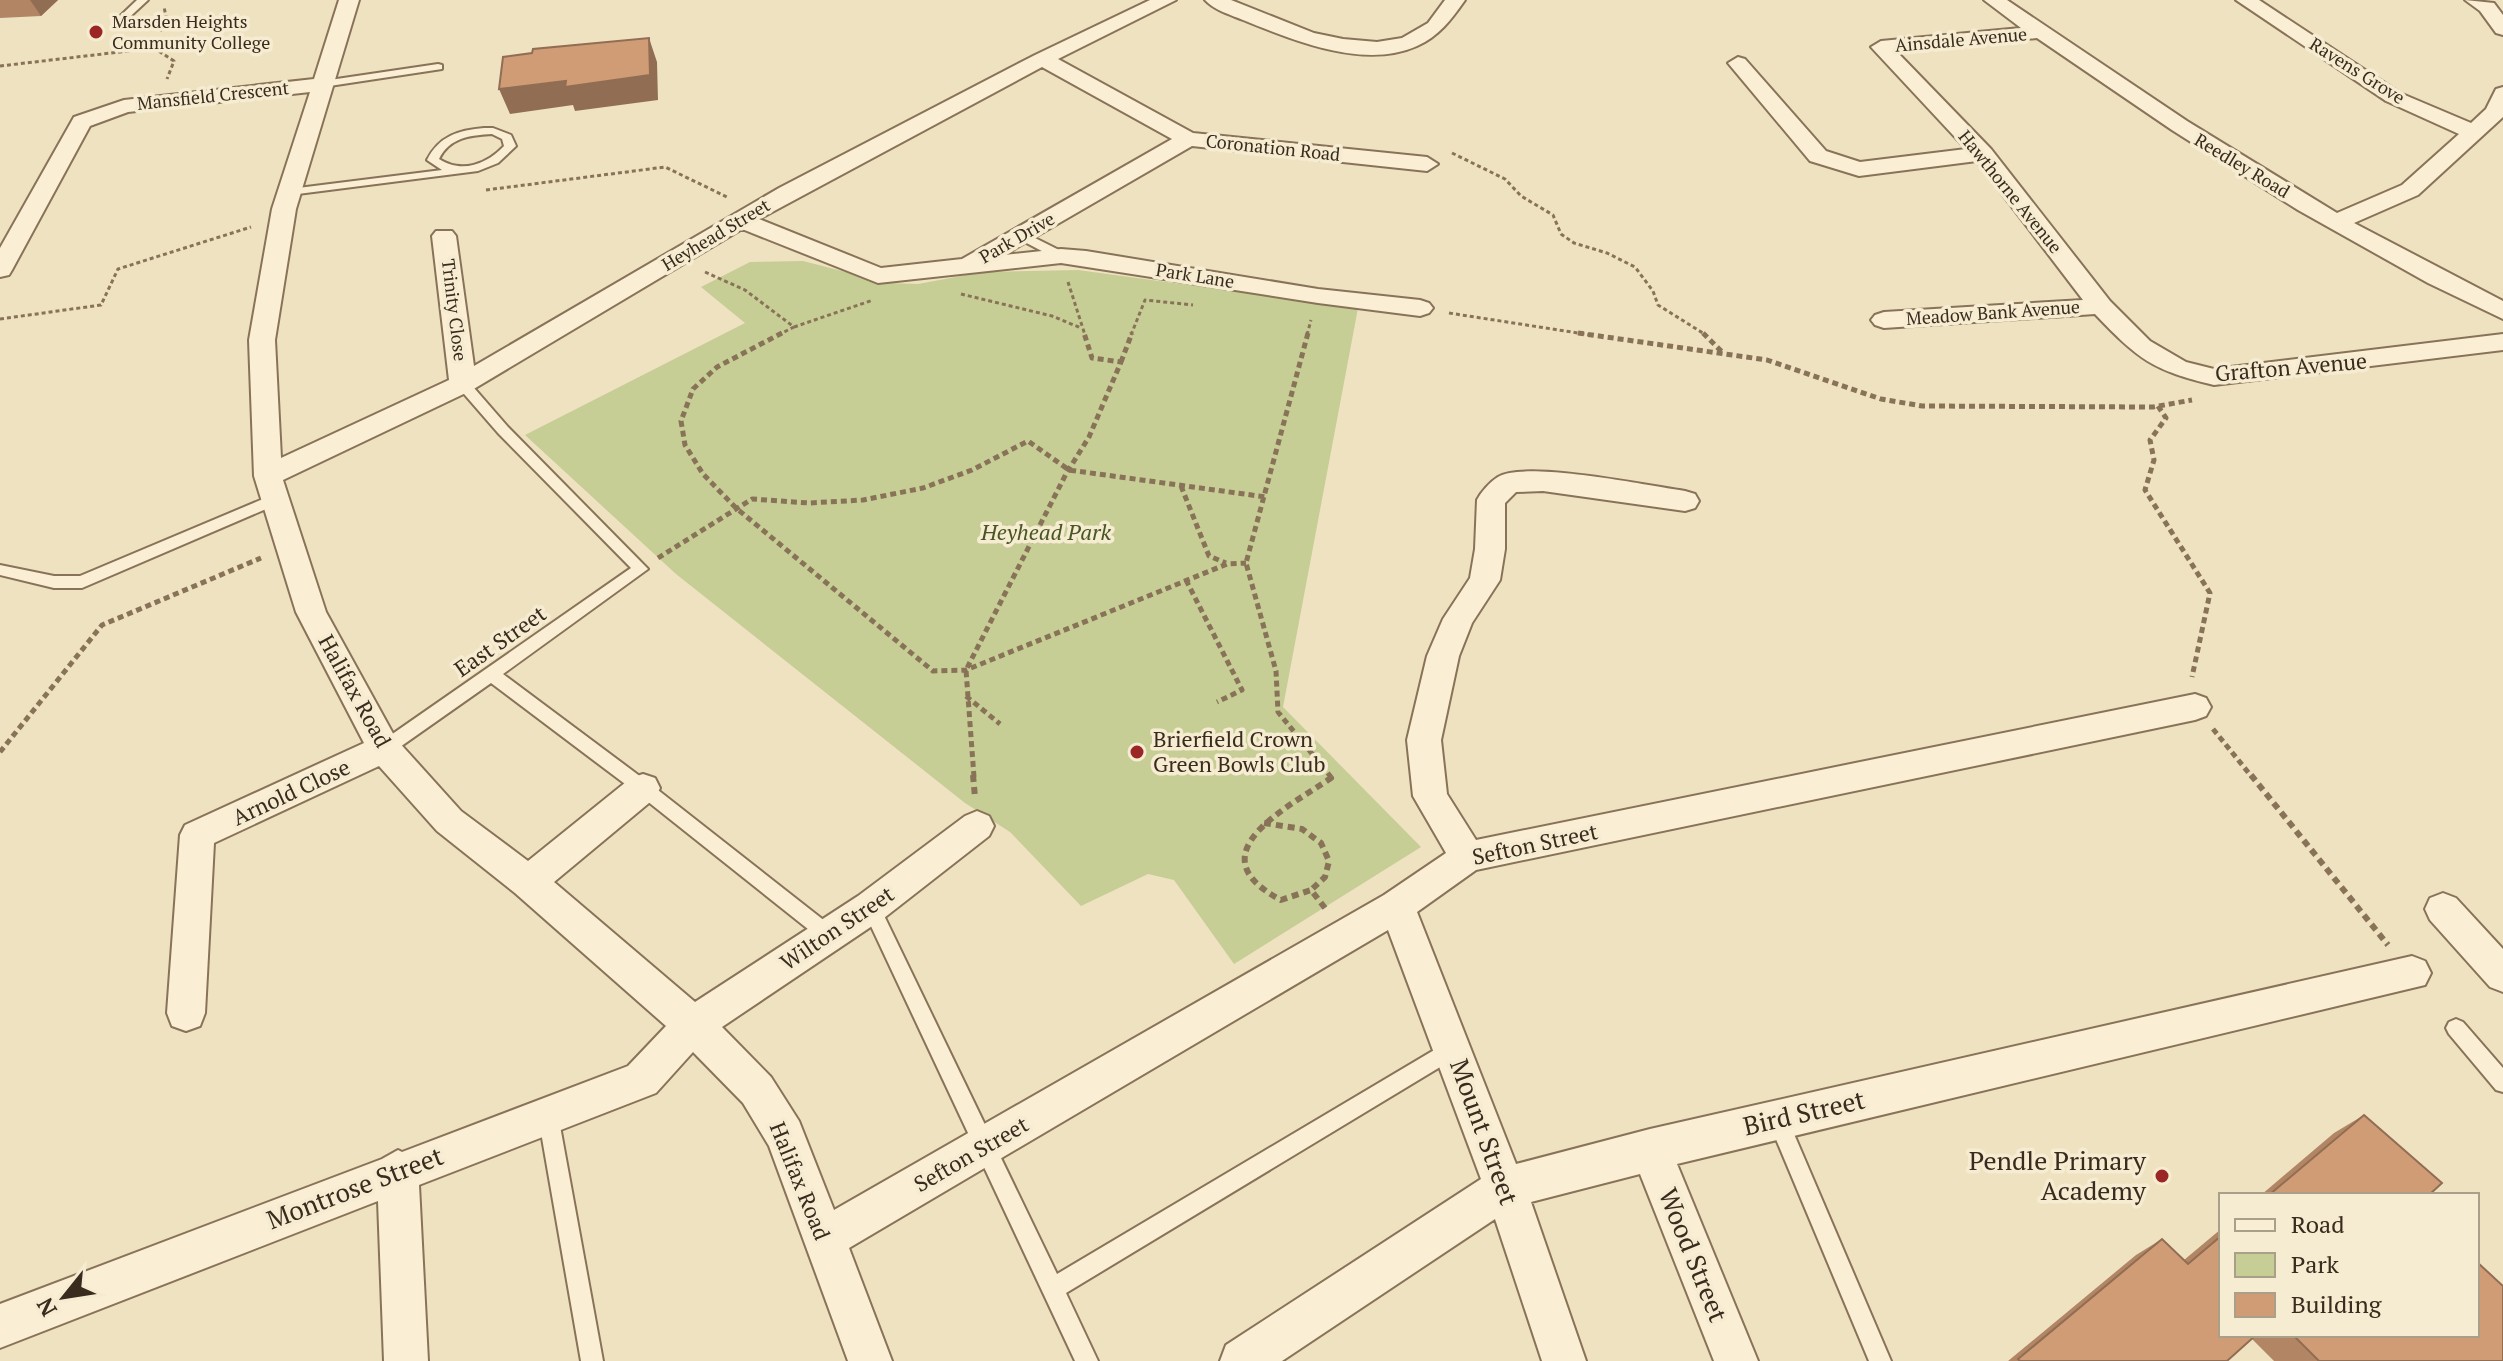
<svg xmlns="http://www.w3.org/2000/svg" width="2503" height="1361" font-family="'PT Serif',serif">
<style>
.green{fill:#c6ce95}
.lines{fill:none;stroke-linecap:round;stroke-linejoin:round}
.lane-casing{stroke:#897358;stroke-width:4}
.street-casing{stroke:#897358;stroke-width:4}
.path-far2{stroke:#897358;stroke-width:3;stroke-dasharray:4 3;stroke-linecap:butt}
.path-far1{stroke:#897358;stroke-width:5;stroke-dasharray:6 4;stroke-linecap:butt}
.path{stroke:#897358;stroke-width:6;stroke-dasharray:7 5;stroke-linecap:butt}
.lane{fill:#faefd5;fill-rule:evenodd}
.street{fill:#faefd5;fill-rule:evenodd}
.wall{fill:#b28665}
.shaded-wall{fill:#916d53}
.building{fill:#cf9c76;stroke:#916d53;stroke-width:2}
.poi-dot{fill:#9a2726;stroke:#f6ecd1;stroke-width:3}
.labels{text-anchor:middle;stroke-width:7;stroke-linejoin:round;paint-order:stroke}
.far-poi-label{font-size:18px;fill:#392b1d;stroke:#f6ecd1;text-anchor:start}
.far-street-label{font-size:18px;fill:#392b1d;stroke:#f6ecd1}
.street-label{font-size:22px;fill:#392b1d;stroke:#f6ecd1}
.park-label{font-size:22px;font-style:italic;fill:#485623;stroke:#f6ecd1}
.poi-label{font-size:22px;fill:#392b1d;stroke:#f6ecd1;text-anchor:start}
.near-street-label{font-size:26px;fill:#392b1d;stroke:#f6ecd1}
.near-poi-label{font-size:26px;fill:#392b1d;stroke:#f6ecd1;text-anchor:end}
</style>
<rect width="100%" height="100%" fill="#efe2c1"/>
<!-- green -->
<path class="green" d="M803,261L889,283L918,284L982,272L1078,270L1358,308L1283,707L1421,847L1234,964L1174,880L1148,874L1081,906L1010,832L965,803L676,574L525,435L745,323L701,287L750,262Z"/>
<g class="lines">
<!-- lane casing -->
<g class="lane-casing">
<path id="lane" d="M137,0H148L121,25H115V21Z
M438,64L442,65V69L323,87L318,84L323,81Z
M484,128H493L511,135L516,146L498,163L478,171L290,195L284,192L290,189L442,170L427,160C439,136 459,130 484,128ZM492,134L502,139L504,146C487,164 462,174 439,159C449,138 470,135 492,134Z
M1021,231L1065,253L1067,256L1065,259H1057L1017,238V232Z
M463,380L468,381L508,427L648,569L503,674L649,783L835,929L838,935L835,941L829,943L823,941L637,793L491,683L390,754H378L376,749L378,744L631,568L498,433L458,387L456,384Z
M275,494L280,495L282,499L280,503L82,588H54L0,575V565L54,576H80Z
M871,899L877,901L1057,1274L1446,1043L1453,1040L1460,1043L1463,1049L1460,1055L1066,1293L1098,1361H1075L862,907L865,901Z
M2456,1019L2463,1022L2503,1068V1092L2496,1090L2449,1034L2446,1028L2449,1022Z
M548,1105L555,1108L558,1115L603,1361H581L538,1115L541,1108Z
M1778,1110L1785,1113L1891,1361H1869L1768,1120L1771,1113Z"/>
</g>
<!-- street casing -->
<g class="street-casing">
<path id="street" d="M339,0H359L296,209L275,340L281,458L449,380L432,236L436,231H452L456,236L474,366L779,188L1035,55L1150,0H1176L1058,59L1193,133L1427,157L1438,164L1427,171L1192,146L1004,255L1061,249L1086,251L1318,289L1420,300L1429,303L1433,308L1429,313L1420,316L1318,303L1061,263L878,283L742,229L472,390L283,480L326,612L396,739L461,811L528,861L631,778L643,774L655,778L660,788L655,798L554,882L695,1002L858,896L965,816L977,811L989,816L994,826L989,836L884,918L722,1027L771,1077L799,1121L834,1210L1384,895L1446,853L1413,796L1407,740L1427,656L1443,619L1470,578L1475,549L1477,500C1481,492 1490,482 1498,477C1524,460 1650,486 1685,491L1695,494L1699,501L1695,508L1685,511L1543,491L1516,492L1505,503V549L1500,580L1472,623L1459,656L1441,740L1447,794L1476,840L2195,694L2206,698L2211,707L2206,716L2195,720L1476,870L1417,912L1516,1164L1650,1129L2412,956L2425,961L2431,973L2425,985L1677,1164L1758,1361H1714L1640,1174L1531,1202L1586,1361H1542L1495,1219L1282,1361H1220L1226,1345L1481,1179L1388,930L849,1248L892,1361H848L769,1146L743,1103L693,1052L656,1093L419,1185L428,1361H384L378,1201L0,1348V1304L382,1159L398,1150L402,1152L628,1066L666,1026L515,893L437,831L379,766L214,843L205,1013L200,1026L186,1031L172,1026L167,1013L180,835L185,825L364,743L296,612L254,476L249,340L272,209L310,92L128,112L90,126L12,270L9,275L0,277V248L74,117L124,100L314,79ZM1042,67L1172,139L962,259L881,268L759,219Z
M1205,0H1231L1314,33L1343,39L1377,42L1402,38L1428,23L1445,0H1465C1451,20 1439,36 1417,46C1364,70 1293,40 1243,20C1231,15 1214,10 1205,0Z
M1984,0H2007L2187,121L2337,213L2402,185L2459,134L2386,101L2236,0H2259L2400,93L2471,123L2486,109L2496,89L2503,87V117L2418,195L2354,223L2503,301V319L2428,283L2298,210L2172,130L2037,38L1897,52L1991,149L2110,301L2150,341L2186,362L2214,369L2503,334V350L2214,385C2152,370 2139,360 2095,314L1884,328L1875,325L1871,320L1875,315L1884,312L2083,300L1977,161L1859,176L1810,161L1728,63L1738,57L1745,59L1826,151L1860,162L1966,149L1871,47L1881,41L2021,28Z
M2465,0L2494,3L2503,15V35L2496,33L2480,11Z
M2443,893L2456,898L2503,949V992L2490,987L2430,920L2425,909L2430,898Z"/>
</g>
<!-- path-far2 -->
<path class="path-far2" d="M160,31L167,21L164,7
M0,66L154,48L174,61L167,79
M1452,153L1505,179L1521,196L1553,215L1561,234L1574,243L1607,253L1635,267L1653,291L1658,305L1706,335
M486,190L665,167L727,197
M705,272L745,290L794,327L778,335
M1068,282L1085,335
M961,294L1052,316L1081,328
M1449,313L1591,335
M0,319L101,305L118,269L251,227
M794,327L873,300
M1131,335L1145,300L1193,305
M1307,335L1311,320"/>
<!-- path-far1 -->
<path class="path-far1" d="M782,333L717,367L693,389L681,421L685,445L703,474L736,508L933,671L966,670L1227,564L1246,563
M1308,333L1246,563L1276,671L1278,712L1331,777
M1578,333L1767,360L1881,399L1922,406L2153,407L2192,400
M1703,333L1724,354
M1121,362L1132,333
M2158,406L2166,418L2150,440L2154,460L2145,490L2210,593L2192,677
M1181,486L1209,556L1226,563
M658,558L752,499L809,503L863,500L923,488L972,470L1028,441L1069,470L1266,497
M1186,580L1242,690L1217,702
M966,696L1000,724
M2213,729L2252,777
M0,752L102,625L261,558
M974,777L966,670L1066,474L1089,437L1121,362L1092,358L1084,333"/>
<!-- path -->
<path class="path" d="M973,775L975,797
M2251,775L2388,945
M1264,823L1302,829L1321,843L1329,861L1325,877L1311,890
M1325,908L1311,890L1281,900C1193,854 1287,808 1331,778L1329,775"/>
<!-- lane -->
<use href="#lane" class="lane"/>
<!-- street -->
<use href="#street" class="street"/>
</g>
<!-- wall -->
<path class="wall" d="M0,0H58L41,16L0,18Z
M2364,1115L2429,1195H2261L2334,1133Z
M2221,1229V1335H2477L2503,1361H2274L2252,1339L2227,1361H2008L2136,1255L2162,1239L2184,1260Z"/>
<!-- shaded-wall -->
<path class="shaded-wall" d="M30,0H58L41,16Z
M649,38L657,62L658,100L575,111L573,105L510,114L499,89Z"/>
<!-- building -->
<path class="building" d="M649,38L650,75L565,87L566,81L499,89L503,57L532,53L533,49Z
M2364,1115L2442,1183L2429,1195H2269Z
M2221,1236V1335H2256L2227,1361H2020L2018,1359L2162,1239L2188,1264Z
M2477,1262L2503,1286V1361H2319L2293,1335H2477Z"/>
<!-- markers -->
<g class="poi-dot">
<circle cx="96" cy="32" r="8"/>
<circle cx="1137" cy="752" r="8"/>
<circle cx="2162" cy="1176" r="8"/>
</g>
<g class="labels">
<!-- far-poi labels -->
<g class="far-poi-label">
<text x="112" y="28">Marsden Heights<tspan x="112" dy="21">Community College</tspan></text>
</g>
<!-- far-street labels -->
<g class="far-street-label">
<text transform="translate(1961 40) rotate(-5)" y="6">Ainsdale Avenue</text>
<text transform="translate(2357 71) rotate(32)" y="6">Ravens Grove</text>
<text transform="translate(213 96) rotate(-6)" y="6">Mansfield Crescent</text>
<text transform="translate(1273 148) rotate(6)" y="6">Coronation Road</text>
<text transform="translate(2242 166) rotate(31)" y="6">Reedley Road</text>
<text transform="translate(2010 192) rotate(51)" y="6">Hawthorne Avenue</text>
<text transform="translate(716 235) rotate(-31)" y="6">Heyhead Street</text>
<text transform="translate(1017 238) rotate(-30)" y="6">Park Drive</text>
<text transform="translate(1195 276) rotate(9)" y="6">Park Lane</text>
<text transform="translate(454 310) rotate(83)" y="6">Trinity Close</text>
<text transform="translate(1993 313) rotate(-4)" y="6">Meadow Bank Avenue</text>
</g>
<!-- street labels -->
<g class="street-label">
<text transform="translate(2291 367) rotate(-5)" y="8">Grafton Avenue</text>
<text transform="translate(500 641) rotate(-35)" y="8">East Street</text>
<text transform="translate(355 691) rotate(61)" y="8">Halifax Road</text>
<text transform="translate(291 792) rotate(-25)" y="8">Arnold Close</text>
<text transform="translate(1535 844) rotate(-12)" y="8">Sefton Street</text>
<text transform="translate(837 928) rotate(-34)" y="8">Wilton Street</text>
<text transform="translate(971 1154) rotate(-30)" y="8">Sefton Street</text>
<text transform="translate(800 1181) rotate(68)" y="8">Halifax Road</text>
</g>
<!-- park labels -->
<g class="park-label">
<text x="1046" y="540">Heyhead Park</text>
</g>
<!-- poi labels -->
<g class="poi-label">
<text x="1153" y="747">Brierfield Crown<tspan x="1153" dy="25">Green Bowls Club</tspan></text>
</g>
<!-- near-street labels -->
<g class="near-street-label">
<text transform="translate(1804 1113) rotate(-13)" y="9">Bird Street</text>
<text transform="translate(1484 1132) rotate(70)" y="9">Mount Street</text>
<text transform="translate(355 1188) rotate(-21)" y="9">Montrose Street</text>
<text transform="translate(1693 1255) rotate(68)" y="9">Wood Street</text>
</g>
<!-- near-poi labels -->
<g class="near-poi-label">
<text x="2146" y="1170">Pendle Primary<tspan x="2146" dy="30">Academy</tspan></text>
</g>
</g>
<!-- legend -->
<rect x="2219" y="1193" width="260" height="144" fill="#f6ecd1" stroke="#aa9f89" stroke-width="2"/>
<rect x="2235" y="1219" width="40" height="12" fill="#faefd5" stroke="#aa9f89" stroke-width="2"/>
<text x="2291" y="1233" font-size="24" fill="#392b1d">Road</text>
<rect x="2235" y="1253" width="40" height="24" fill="#c6ce95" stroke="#aa9f89" stroke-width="2"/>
<text x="2291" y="1273" font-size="24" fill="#392b1d">Park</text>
<rect x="2235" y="1293" width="40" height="24" fill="#cf9c76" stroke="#aa9f89" stroke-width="2"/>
<text x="2291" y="1313" font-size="24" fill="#392b1d">Building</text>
<!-- north arrow -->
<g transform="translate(64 1297) rotate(240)" stroke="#f6ecd1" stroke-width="6" paint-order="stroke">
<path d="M0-6L14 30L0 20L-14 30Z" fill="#392b1d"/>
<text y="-12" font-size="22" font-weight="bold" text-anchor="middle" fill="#392b1d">N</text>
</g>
</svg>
